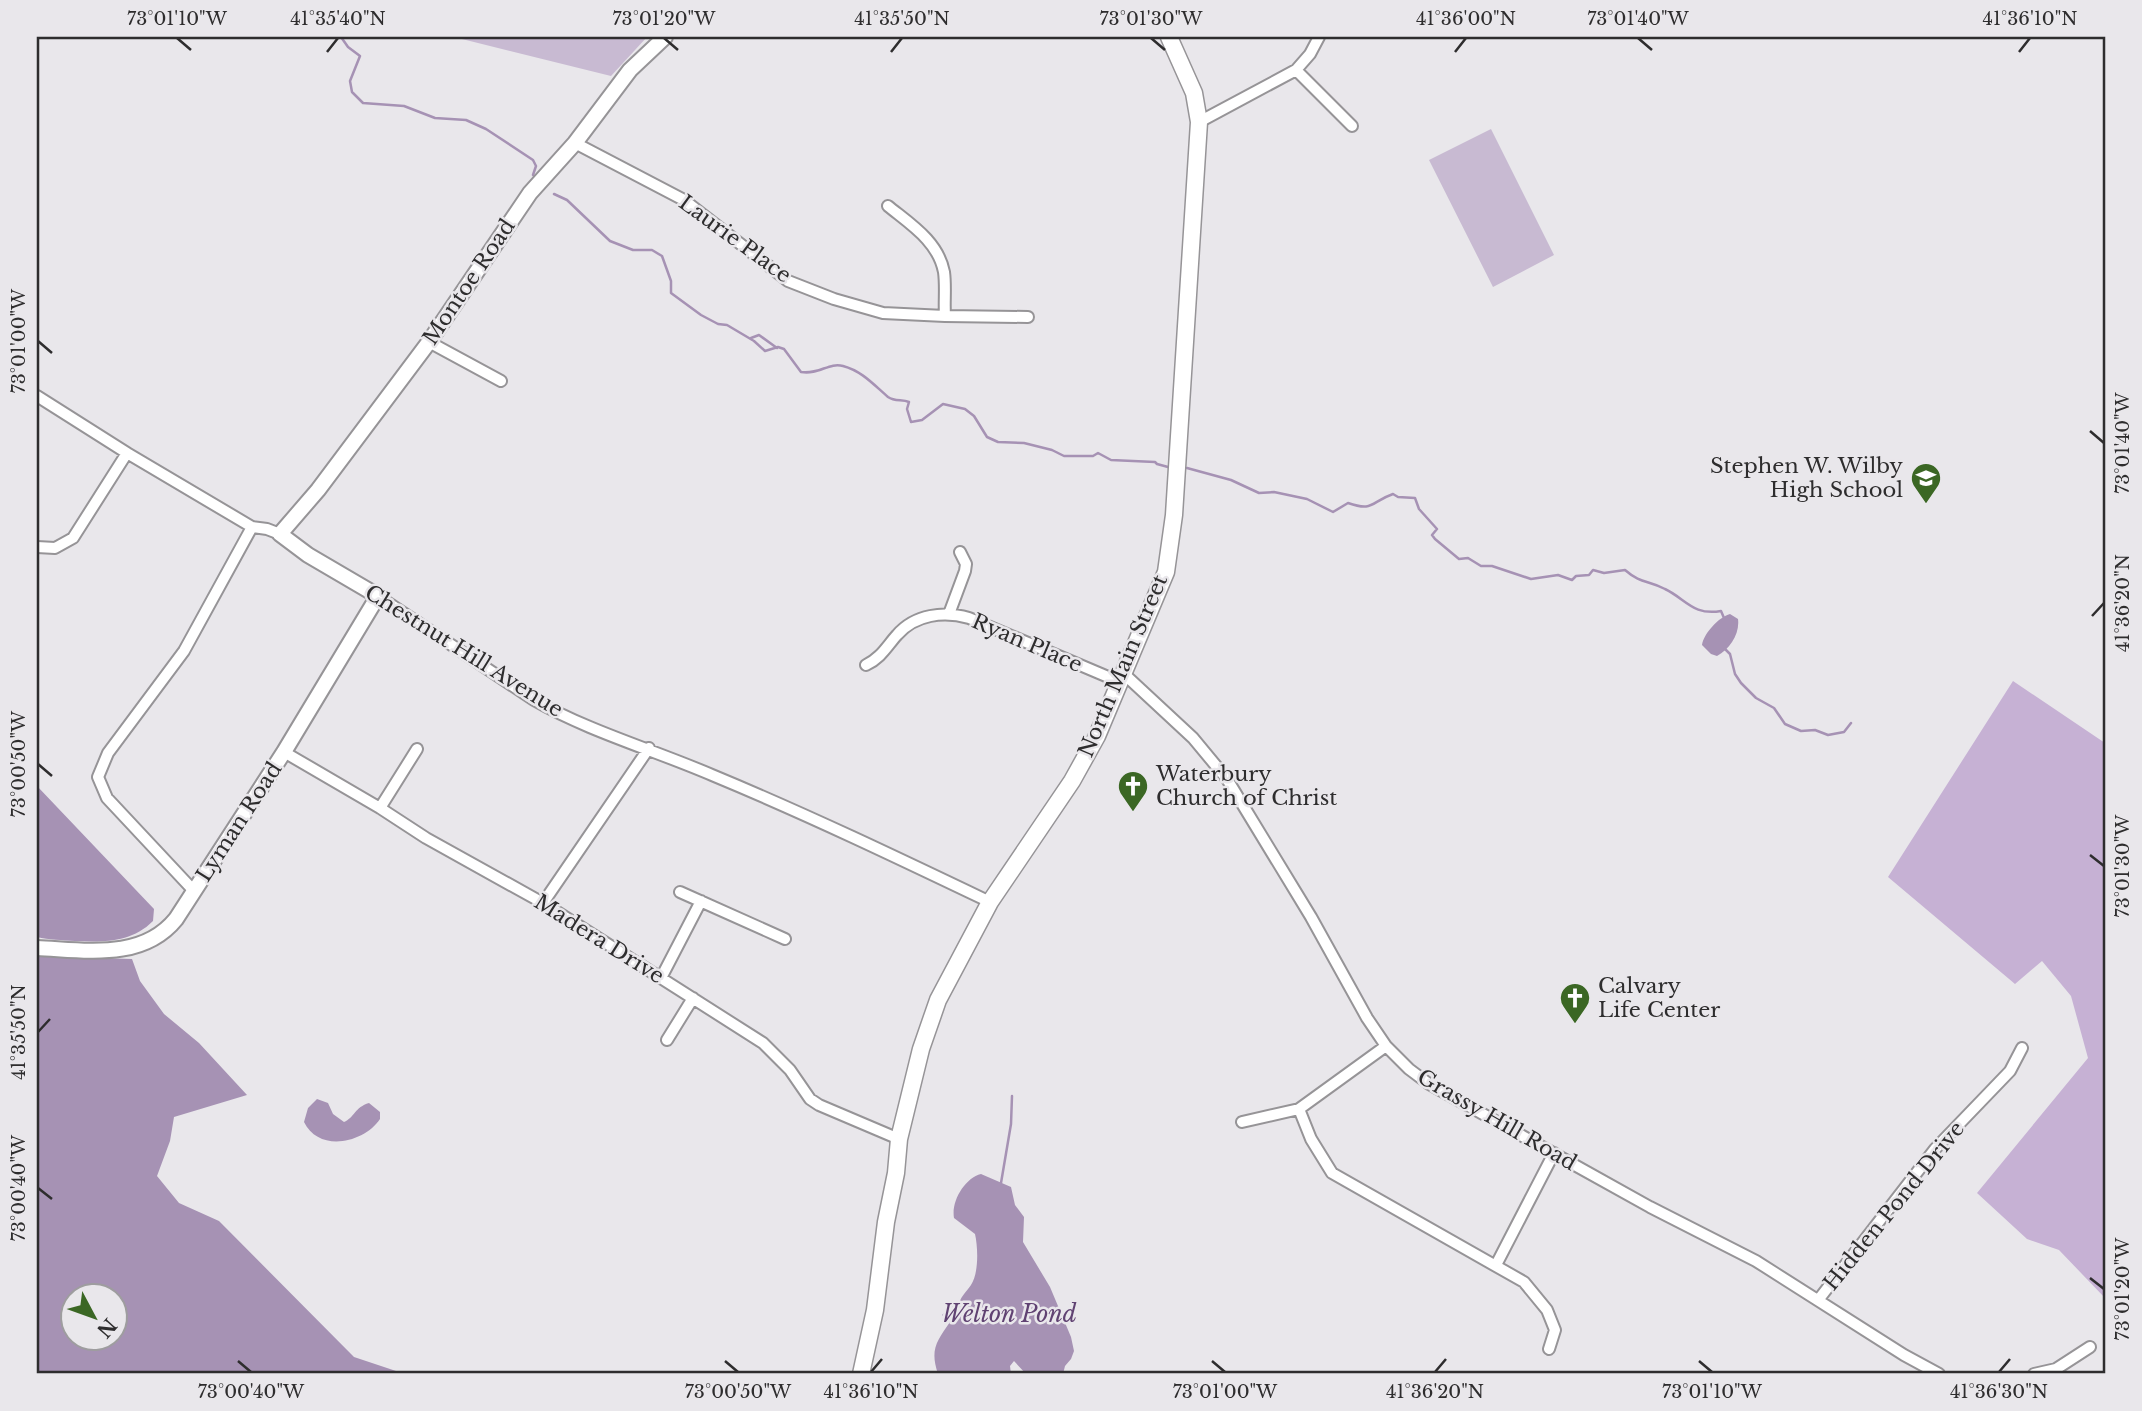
<svg xmlns="http://www.w3.org/2000/svg" width="2142" height="1411" font-family="'Libre Baskerville',serif">
<style>
.green{fill:#c8bad2}
.forest{fill:#c6b1d4}
.water{fill:#a692b4;fill-rule:evenodd}
.lines{fill:none;stroke-linecap:round;stroke-linejoin:round}
.stream{stroke:#a692b4;stroke-width:2.5}
.minor-casing{stroke:#969497;stroke-width:14}
.tertiary-casing{stroke:#969497;stroke-width:18}
.secondary-casing{stroke:#969497;stroke-width:19}
.minor{stroke:#fff;stroke-width:10}
.tertiary{stroke:#fff;stroke-width:14}
.secondary{stroke:#fff;stroke-width:16}
.ticks{fill:none;stroke:#2e2d2e;stroke-width:2.5}
.labels{text-anchor:middle;stroke-width:5;stroke-linejoin:round;paint-order:stroke}
.street-label{font-size:21px;fill:#2e2d2e;stroke:#e9e7eb}
.poi-label{font-size:21px;fill:#2e2d2e;stroke:#e9e7eb;text-anchor:start}
.water-label{font-size:23px;font-style:italic;fill:#604272;stroke:#e9e7eb}
.neatline{fill:none;stroke:#2e2d2e;stroke-width:2.5}
.ticks-label{font-size:18px;text-anchor:middle;fill:#2e2d2e}
</style>
<rect width="100%" height="100%" fill="#e9e7eb"/>
<!-- green -->
<path class="green" d="M454,37H647L611,76Z
M1491,129L1554,255L1493,287L1429,160Z"/>
<!-- forest -->
<path class="forest" d="M2013,681L2105,743V1298L2059,1250L2027,1239L1977,1193L2088,1058L2071,996L2042,961L2015,984L1888,877Z"/>
<!-- water -->
<path class="water" d="M1730,614L1738,619C1740,634 1730,649 1717,656L1711,654L1702,645C1704,633 1719,617 1730,614Z
M37,786L154,909L153,921C131,943 104,942 75,941C62,940 49,940 37,937Z
M37,956L132,959L140,981L164,1014L199,1043L247,1095L174,1117L170,1141L157,1176L179,1203L219,1221L354,1357L405,1374H37ZM74,1296H116V1338H74Z
M317,1099L328,1103L333,1114L344,1122C354,1118 355,1107 369,1103L380,1112V1119C364,1143 319,1153 304,1122L308,1108Z
M981,1174L1011,1187L1015,1205L1024,1217L1023,1242L1050,1287L1071,1337L1074,1351L1071,1359L1065,1366L1063,1374H1026L1014,1361L1010,1366L1011,1374H938C930,1350 936,1342 950,1322L942,1315L952,1305L959,1303C962,1295 966,1292 971,1285C979,1273 978,1247 975,1234L954,1218C951,1201 965,1178 981,1174Z"/>
<g class="lines">
<!-- stream -->
<path class="stream" d="M341,37L348,47L360,56L350,81L352,92L363,103L404,106L435,118L466,120L486,129L533,160L536,166L533,175L536,177
M554,194L567,200L610,241L633,250H652L662,256L671,281V293L701,315L718,324L727,325L754,341L765,351L778,347L784,349L801,372C819,375 829,362 843,366C862,371 874,385 888,397C895,402 902,399 909,402L907,409L911,422L922,420L943,404L965,409L974,416L987,437L998,442L1024,443L1052,450L1064,456H1093L1098,453L1111,460L1155,462L1157,464L1168,467
M751,338L759,335L777,348
M1187,468L1231,480L1259,493L1274,492L1307,499L1333,512L1348,503C1374,512 1370,502 1393,494L1398,497L1415,498L1419,509L1437,529L1432,535L1435,539L1459,559L1468,558L1481,566H1492L1531,579L1558,575L1572,580L1576,576L1589,575L1593,570L1604,573L1625,570C1641,584 1648,580 1665,589C1686,599 1693,616 1721,611L1724,618
M1725,649L1730,654L1735,674L1741,683L1756,698L1774,708L1785,724L1801,731L1815,730L1828,735L1844,732L1851,723
M1001,1183L1011,1124L1012,1096"/>
<!-- minor casing -->
<g class="minor-casing">
<path id="minor" d="M1296,70L1352,126
M1199,122L1296,70L1310,54L1319,37
M575,143L684,200L788,281L834,299L883,313L945,316L1028,317
M888,206C910,224 938,241 944,272C946,286 944,302 945,316
M429,342L501,381
M37,396L127,453L252,527L267,529L280,534
M37,547L55,548L73,538L127,453
M378,596L534,700C588,731 654,750 712,775C806,814 898,858 990,902
M949,614L965,571L966,564L960,552
M866,665C881,658 887,646 897,635C915,614 944,611 969,618L1120,682
M1123,673L1193,738L1227,779L1311,917L1367,1018L1386,1046L1409,1069L1429,1084L1650,1207L1756,1261L1904,1355L1939,1374
M284,752L380,808L426,838L543,903L763,1043L790,1070L810,1099L819,1105L899,1139
M380,808L417,749
M194,891L107,798L98,777L108,753L184,651L252,527
M680,892L785,939
M543,903L649,748
M661,978L701,901
M667,1040L693,998
M1299,1109L1311,1139L1332,1173L1524,1282L1547,1310L1555,1330L1549,1349
M1242,1122L1299,1109L1386,1046
M1496,1265L1554,1153
M1819,1299L1935,1149L2010,1071L2022,1048
M2034,1374L2056,1369L2090,1347"/>
</g>
<!-- tertiary casing -->
<g class="tertiary-casing">
<path id="tertiary" d="M37,948C85,950 142,961 176,919L284,752L378,596L308,555L280,534L318,490L429,342L530,193L575,143L630,70L665,37"/>
</g>
<!-- secondary casing -->
<g class="secondary-casing">
<path id="secondary" d="M861,1374L875,1310L886,1222L896,1173L899,1139L921,1049L938,1000L990,902L1072,781L1097,736L1166,572L1174,515L1199,122L1194,93L1169,37"/>
</g>
<!-- minor -->
<use href="#minor" class="minor"/>
<!-- tertiary -->
<use href="#tertiary" class="tertiary"/>
<!-- secondary -->
<use href="#secondary" class="secondary"/>
</g>
<!-- ticks -->
<path class="ticks" d="M177,38L191,50M664,38L678,50M1151,38L1165,50M1638,38L1652,50M327,52L338,38M891,52L902,38M1455,52L1466,38M2019,52L2030,38M38,341L52,353M2090,431L2104,443M2092,616L2104,603M38,764L52,776M2090,855L2104,866M38,1032L50,1019M38,1188L52,1199M2090,1278L2104,1289M238,1361L251,1372M725,1361L738,1372M1212,1361L1225,1372M1699,1361L1712,1372M871,1372L882,1359M1435,1372L1446,1359M1999,1372L2010,1359"/>
<!-- icons -->
<defs>
<g id="school-pin" transform="scale(1.575)"><path d="M0 17L-7.5 6A9.5 9.5 0 1 1 7.5 6Z" fill="#3b6724" stroke="#e9e7eb"/><path d="M0-5L7-2L0 1L-7-2ZM-4 1L0 2.5L4 1V4Q0 6-4 4Z" fill="#fff"/></g>
<g id="church-pin" transform="scale(1.575)"><path d="M0 17L-7.5 6A9.5 9.5 0 1 1 7.5 6Z" fill="#3b6724" stroke="#e9e7eb"/><path d="M-1.2-6h2.4v3.5h3.3v2.4h-3.3V6h-2.4V-.1h-3.3v-2.4h3.3Z" fill="#fff"/></g>
</defs>
<g fill-rule="evenodd">
<use href="#school-pin" x="1926" y="478"/>
<use href="#church-pin" x="1133" y="786"/>
<use href="#church-pin" x="1575" y="998"/>
</g>
<g class="labels">
<!-- street labels -->
<g class="street-label">
<text transform="translate(735 239) rotate(36)" y="7">Laurie Place</text>
<text transform="translate(469 282) rotate(-56)" y="7">Montoe Road</text>
<text transform="translate(1027 643) rotate(23)" y="7">Ryan Place</text>
<text transform="translate(464 651) rotate(32)" y="7">Chestnut Hill Avenue</text>
<text transform="translate(1123 666) rotate(-67)" y="7">North Main Street</text>
<text transform="translate(239 822) rotate(-57)" y="7">Lyman Road</text>
<text transform="translate(599 939) rotate(32)" y="7">Madera Drive</text>
<text transform="translate(1497 1120) rotate(30)" y="7">Grassy Hill Road</text>
<text transform="translate(1894 1206) rotate(-51)" y="7">Hidden Pond Drive</text>
</g>
<!-- poi labels -->
<g class="poi-label">
<text x="1903" y="473" text-anchor="end">Stephen W. Wilby<tspan x="1903" dy="24">High School</tspan></text>
<text x="1156" y="781">Waterbury<tspan x="1156" dy="24">Church of Christ</tspan></text>
<text x="1598" y="993">Calvary<tspan x="1598" dy="24">Life Center</tspan></text>
</g>
<!-- water labels -->
<g class="water-label">
<text x="1009" y="1322">Welton Pond</text>
</g>
</g>
<!-- border -->
<rect width="2142" height="1411" fill="none" stroke="#e9e7eb" stroke-width="77"/>
<!-- north arrow -->
<g transform="translate(94 1317) rotate(131)"><circle r="33" fill="#e9e7eb" stroke="#9e9d9f" stroke-width="2"/>
<path d="M0-5L12 26L0 18L-12 26Z" fill="#3b6724"/>
<text y="-10" font-size="19" font-weight="bold" text-anchor="middle" fill="#2e2d2e">N</text>
</g>
<rect x="38" y="38" width="2066" height="1334" class="neatline"/>
<g class="ticks-label">
<text x="177" y="25">73°01'10"W</text>
<text x="338" y="25">41°35'40"N</text>
<text x="664" y="25">73°01'20"W</text>
<text x="902" y="25">41°35'50"N</text>
<text x="1151" y="25">73°01'30"W</text>
<text x="1466" y="25">41°36'00"N</text>
<text x="1638" y="25">73°01'40"W</text>
<text x="2030" y="25">41°36'10"N</text>
<text transform="translate(19 341) rotate(-90)" y="6">73°01'00"W</text>
<text transform="translate(2123 443) rotate(-90)" y="6">73°01'40"W</text>
<text transform="translate(2123 603) rotate(-90)" y="6">41°36'20"N</text>
<text transform="translate(19 764) rotate(-90)" y="6">73°00'50"W</text>
<text transform="translate(2123 866) rotate(-90)" y="6">73°01'30"W</text>
<text transform="translate(19 1032) rotate(-90)" y="6">41°35'50"N</text>
<text transform="translate(19 1188) rotate(-90)" y="6">73°00'40"W</text>
<text transform="translate(2123 1289) rotate(-90)" y="6">73°01'20"W</text>
<text x="251" y="1398">73°00'40"W</text>
<text x="738" y="1398">73°00'50"W</text>
<text x="871" y="1398">41°36'10"N</text>
<text x="1225" y="1398">73°01'00"W</text>
<text x="1435" y="1398">41°36'20"N</text>
<text x="1712" y="1398">73°01'10"W</text>
<text x="1999" y="1398">41°36'30"N</text>
</g>
</svg>
